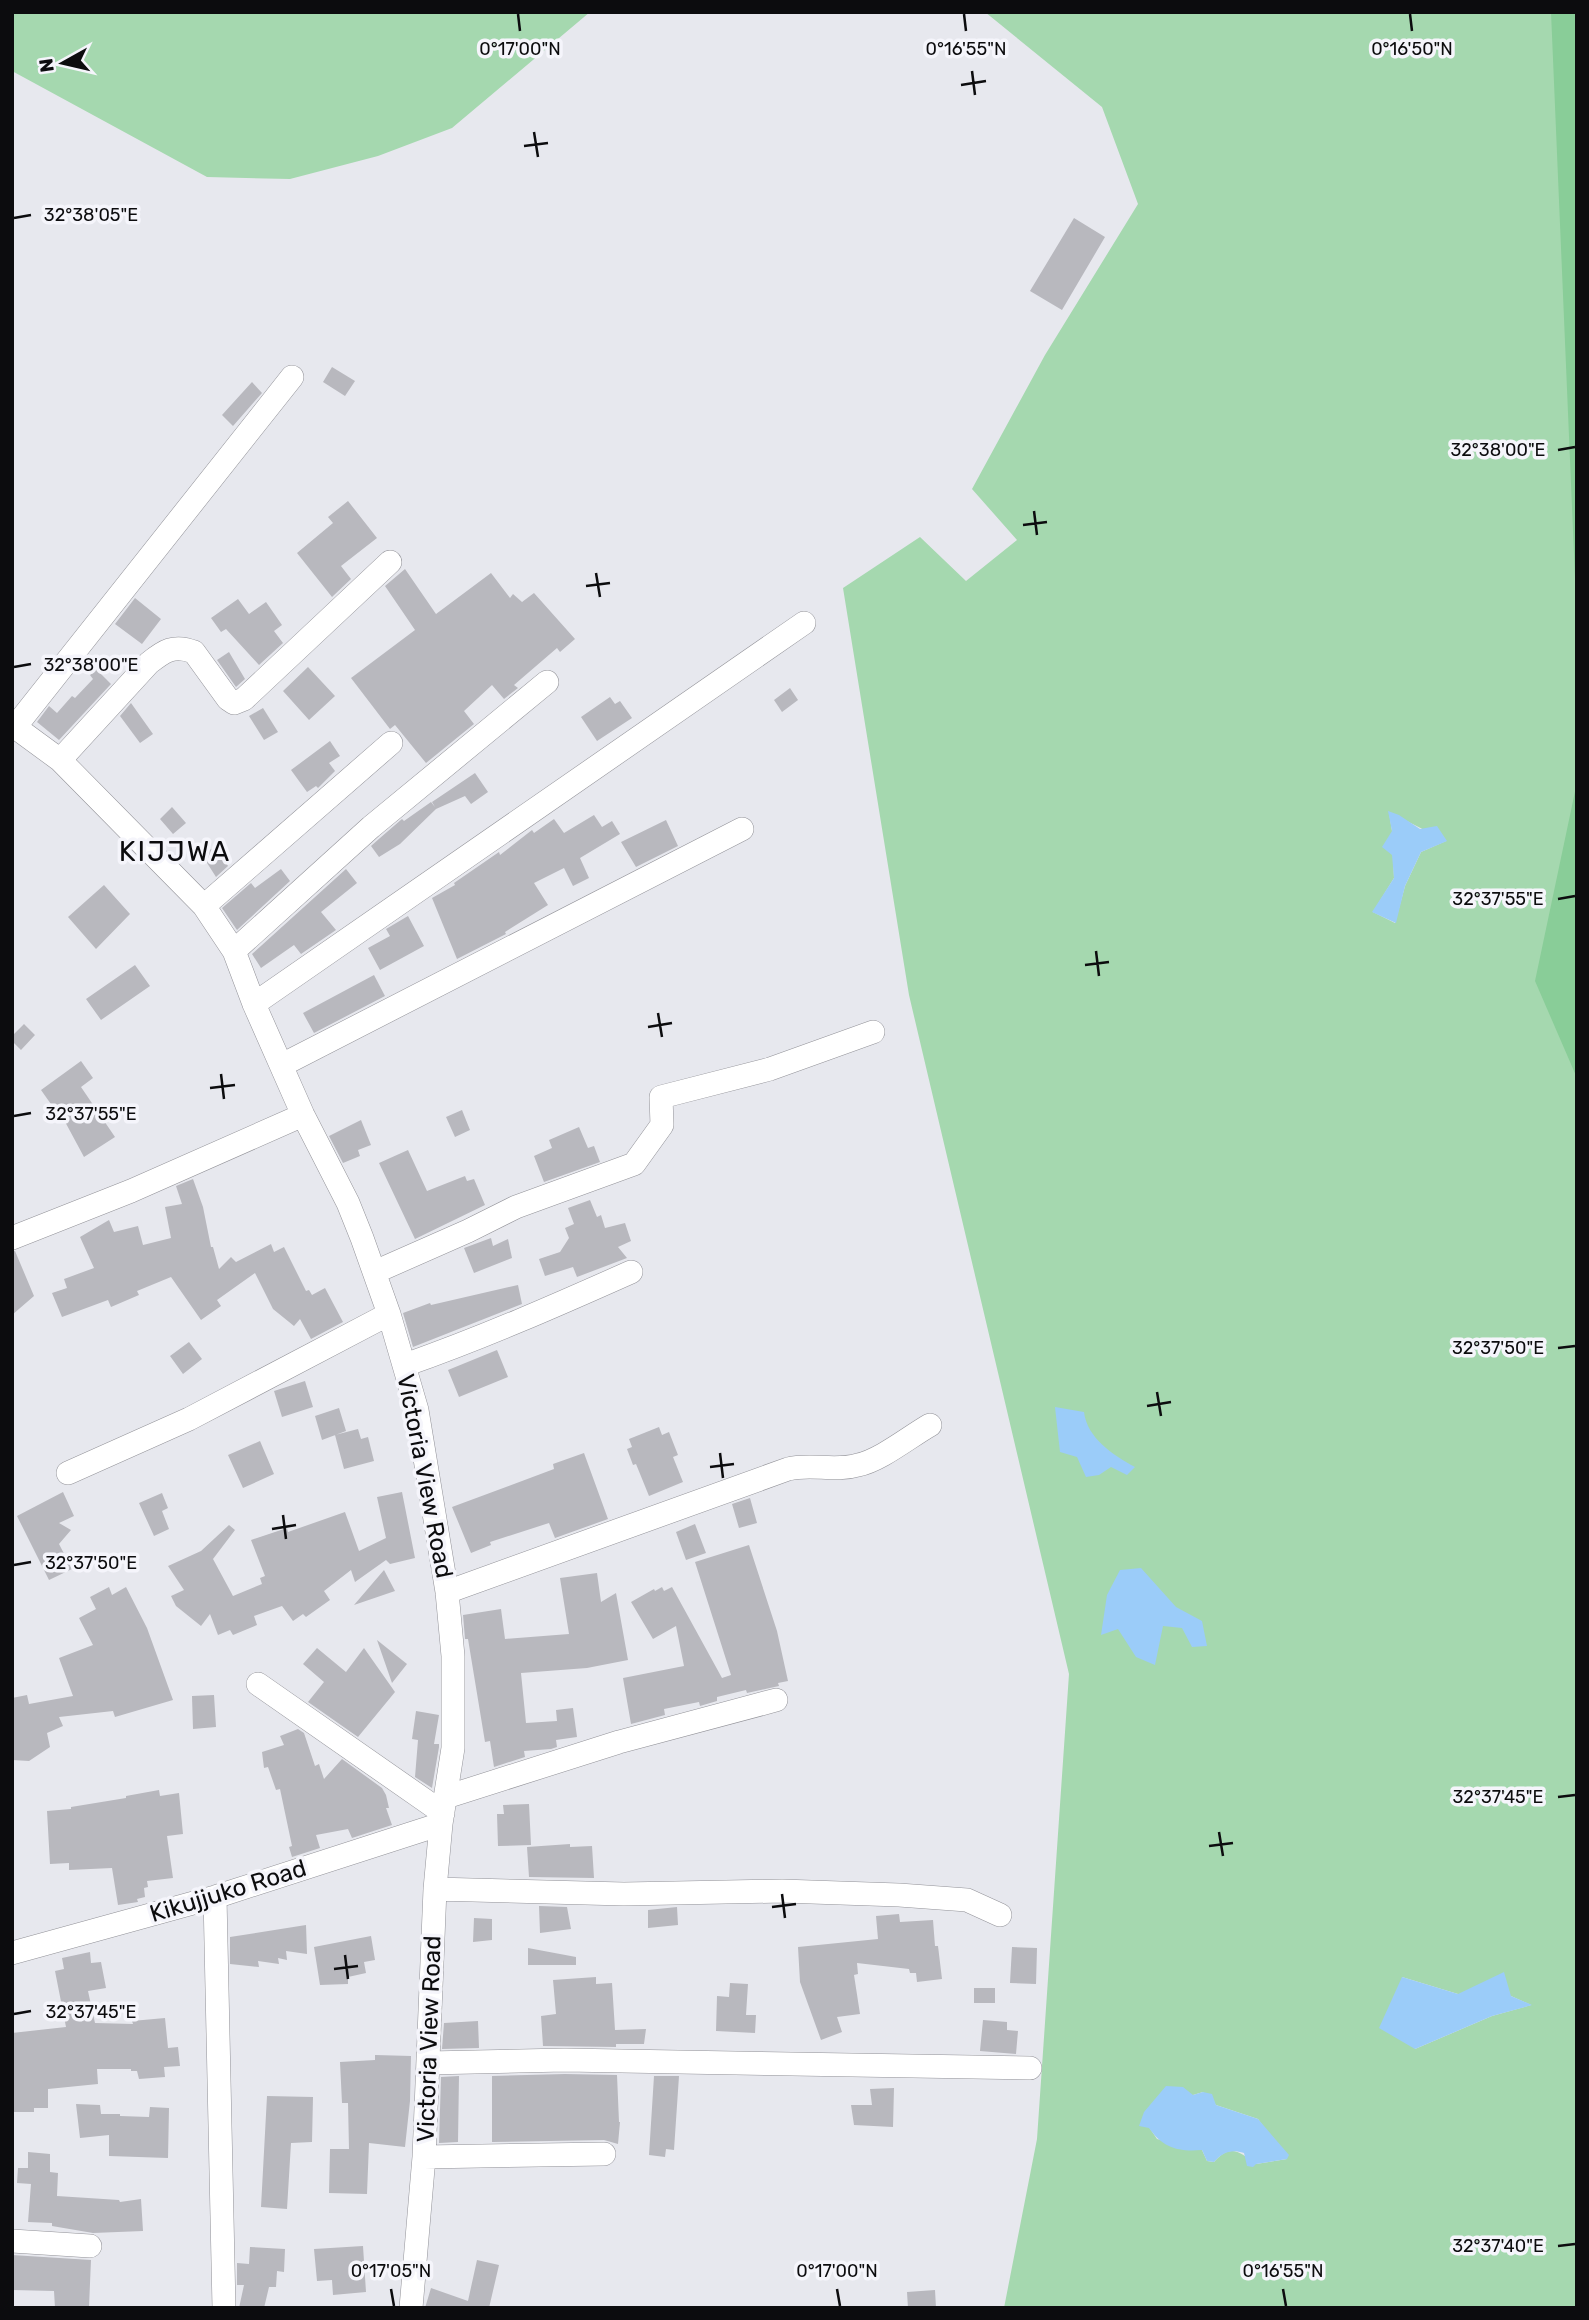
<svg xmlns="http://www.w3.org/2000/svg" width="1589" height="2320" font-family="Rubik,sans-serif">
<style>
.green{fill:#a5d8af;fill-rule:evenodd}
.forest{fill:#89cd98}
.water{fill:#9bccf9}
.building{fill:#b8b8be}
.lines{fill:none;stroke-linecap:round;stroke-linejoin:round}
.minor-casing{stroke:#929298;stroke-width:24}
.minor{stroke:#fff;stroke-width:23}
.ticks{fill:none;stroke:#0c0c0e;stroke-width:2.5}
.labels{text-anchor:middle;stroke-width:7;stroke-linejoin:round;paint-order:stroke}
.street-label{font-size:24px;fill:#0c0c0e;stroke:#f5f5fb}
.quarter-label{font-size:28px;letter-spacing:2px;fill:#0c0c0e;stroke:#f5f5fb}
.ticks-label{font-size:18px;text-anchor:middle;fill:#0c0c0e;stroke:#f5f5fb;stroke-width:7;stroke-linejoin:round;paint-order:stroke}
</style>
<rect width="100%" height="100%" fill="#e7e8ee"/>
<!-- green -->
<path class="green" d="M12,12H590L452,128L378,156L290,179L207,177L12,71Z
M985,12H1577V2308H1004L1037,2139L1069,1674L909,995L843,588L920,537L966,581L1017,540L972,489L1045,355L1138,204L1102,107ZM1389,812L1446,841L1421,852L1405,886L1395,923L1373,912L1394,878L1392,831ZM1402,1977L1458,1994L1511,1996L1531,2005L1492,2016L1415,2049ZM1203,2092L1216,2105L1258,2119L1287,2159L1256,2164C1239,2152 1231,2143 1214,2162L1207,2161L1202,2150L1157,2139L1149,2127L1193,2095Z"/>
<!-- forest -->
<path class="forest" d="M1551,12H1577V625Z
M1577,782V1078L1535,981Z"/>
<!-- water -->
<path class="water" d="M1388,811L1399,815L1420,829L1437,826L1447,841L1421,852L1405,886L1396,923L1372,912L1394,878L1392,855L1382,847L1392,831Z
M1055,1407L1084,1412C1087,1438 1113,1455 1135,1467L1127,1475L1111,1467L1099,1475L1086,1477L1077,1457L1060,1452Z
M1141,1568L1176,1607L1202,1621L1207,1646L1192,1647L1182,1628L1163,1626L1155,1665L1136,1657L1118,1629L1101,1635L1107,1595L1120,1570Z
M1504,1972L1511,1996L1532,2005L1492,2016L1415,2049L1379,2028L1402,1977L1458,1994Z
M1166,2086L1183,2087L1193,2095L1203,2092L1212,2094L1216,2105L1258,2119L1289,2155L1287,2159L1256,2164L1253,2167L1247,2166L1244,2153C1231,2149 1223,2152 1214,2162L1207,2161L1202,2150C1178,2152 1163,2148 1149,2128L1139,2126L1144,2112Z"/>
<!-- building -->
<path class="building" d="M1074,218L1105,237L1062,310L1030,291Z
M332,367L355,381L345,396L323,382Z
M252,382L262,393L233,426L222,415Z
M348,501L377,538L341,566L351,579L332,597L297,553L333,523L328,517Z
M405,569L436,614L491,573L510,598L513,594L522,602L534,593L575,639L560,652L557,648L514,685L518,688L504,699L492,685L464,711L474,724L426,763L395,725L390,729L351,678L415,630L385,586Z
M135,598L161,619L142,644L115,624Z
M238,599L249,614L266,602L282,625L274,631L283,643L259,665L226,629L221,632L211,618Z
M229,652L245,679L236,687L217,660Z
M308,667L335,696L309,720L283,691Z
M96,669L111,684L59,740L37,722L49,706L57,713L72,696L75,698L93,679L90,675Z
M790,688L798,700L782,712L774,700Z
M610,697L615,704L620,701L632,718L597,741L581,717Z
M131,703L153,734L140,743L120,716Z
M263,708L278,732L264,740L249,716Z
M330,741L340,756L329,763L335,771L318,788L316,786L307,792L291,770Z
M475,773L488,792L471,804L465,796L436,809L400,844L379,857L371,846L380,838L402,819L404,821L431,802L435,807L432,802Z
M172,807L186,823L173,834L160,819Z
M594,815L602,827L612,821L620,834L580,858L589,878L573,886L564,868L534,883L548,905L505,932L506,934L457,959L432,898L455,885L454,883L499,852L500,855L532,830L534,833L554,819L564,833Z
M666,820L678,846L636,867L621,842Z
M216,846L228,866L216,877L202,855Z
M281,869L290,881L237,930L222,908L251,883L255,888Z
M346,869L357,883L321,912L336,930L301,954L294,945L261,968L252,954Z
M104,885L130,914L96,949L68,917Z
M408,916L424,946L380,970L368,948L390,936L386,929Z
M135,965L150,986L101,1020L86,999Z
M374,975L385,996L314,1033L303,1013Z
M24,1024L35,1035L21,1050L12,1041V1036Z
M81,1061L93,1078L81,1087L115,1137L84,1157L56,1105L53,1107L41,1090Z
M462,1110L470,1130L455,1137L446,1117Z
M361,1120L371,1145L358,1150L360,1156L343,1163L329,1136Z
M579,1127L588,1148L594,1146L600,1162L544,1182L534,1156L552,1148L549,1140Z
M408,1150L427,1191L465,1176L467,1181L474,1179L485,1205L415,1239L379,1163Z
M193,1179L203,1207L211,1247H213L219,1269L231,1257L236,1262L271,1244L274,1252L284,1247L306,1291L309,1290L312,1295L325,1288L343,1322L311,1339L300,1319L294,1326L273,1309L255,1273L217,1300L221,1306L201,1320L171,1277L137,1291L139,1295L111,1307L108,1300L62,1317L52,1293L67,1288L64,1279L94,1268L80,1237L109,1220L114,1232L138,1226L143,1245L171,1238L165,1207L182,1204L176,1186Z
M590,1200L597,1217L601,1215L605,1228L625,1223L631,1241L618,1247L627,1258L577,1277L573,1267L545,1276L539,1259L560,1252L569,1238L565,1228L574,1224L568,1208Z
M491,1238L493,1246L508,1239L512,1258L474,1273L464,1248Z
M15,1251L34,1296L12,1315V1252Z
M518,1285L522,1304L413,1347L403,1313L430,1303L431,1305Z
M189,1342L202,1359L183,1374L170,1356Z
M497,1350L508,1377L459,1397L448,1370Z
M305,1381L313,1407L282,1417L274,1391Z
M339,1408L346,1431L322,1440L315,1416Z
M659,1427L662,1435L669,1432L678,1455L673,1457L683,1482L649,1496L636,1464L633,1465L627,1449L632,1447L629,1439Z
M358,1429L361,1439L368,1437L374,1461L344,1469L335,1435Z
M260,1441L274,1474L243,1488L228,1455Z
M584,1453L608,1519L555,1538L549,1523L490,1542L491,1545L471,1553L452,1507L554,1469L553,1464Z
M63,1492L74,1516L59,1523L71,1530L59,1544L72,1569L49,1580L17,1516Z
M402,1492L415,1558L390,1564L386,1560L355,1582L351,1570L324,1591L330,1600L306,1617L303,1614L293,1621L282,1606L254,1616L257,1625L233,1635L230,1630L218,1635L210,1614L201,1626L176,1606L171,1596L184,1590L168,1566L201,1551L229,1525L235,1530L213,1559L233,1596L262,1584L260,1578L265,1576L251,1540L287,1528L288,1532L345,1512L359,1551L386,1538L377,1497Z
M162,1493L168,1508L162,1511L169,1529L154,1536L139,1503Z
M750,1498L757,1523L739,1528L732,1504Z
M695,1524L706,1553L686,1560L676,1532Z
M749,1545L777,1631L788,1681L778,1683L779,1686L747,1693L746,1690L717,1697V1701L700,1706L699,1702L664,1709L665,1715L631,1724L623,1678L684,1666L676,1626L653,1639L631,1602L654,1589L655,1591L662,1587L664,1591L672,1587L722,1678L731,1675L695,1562Z
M384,1570L395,1591L354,1605Z
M597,1573L601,1602L616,1593L628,1660L587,1668L521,1673L526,1723L557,1721L556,1710L573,1708L577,1737L556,1740L557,1747L551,1749L524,1751L525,1757L494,1767L490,1741L485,1742L468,1639H465L463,1615L501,1609L505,1639L569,1634L560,1578Z
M109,1587L112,1595L126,1587L147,1628L173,1700L115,1717L113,1711L59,1717L63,1726L47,1733L50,1747L29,1761L12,1760V1698L27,1695L29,1704L73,1696L59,1658L93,1645L79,1618L96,1609L90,1597Z
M377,1640L407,1664L392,1683Z
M317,1648L346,1672L364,1648L395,1692L358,1737L308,1702L324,1682L303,1664Z
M214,1695L216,1727L193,1729L192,1696Z
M416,1711L439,1715L434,1744H439V1747L432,1788L415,1777L418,1740L412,1739Z
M298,1729L304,1733L315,1766L319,1764L324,1779L342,1759L382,1788L386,1795L389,1808H386L392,1825L352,1838L348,1829L316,1835L320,1848L292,1857L289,1847L292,1846L280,1789L276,1790L268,1767L264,1768L262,1752L284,1745L280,1736Z
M159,1790L160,1796L179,1793L183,1834L167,1836L173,1878L147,1881L148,1887L144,1888L145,1897L137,1899L138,1902L118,1905L112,1868L69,1870V1863L50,1864L47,1811L71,1809V1807L126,1798V1796Z
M529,1804L531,1845L498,1846L497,1814H504L503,1805Z
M570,1844V1847L592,1846L594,1878L529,1877L527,1847Z
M539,1906L567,1907L571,1929L540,1933Z
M677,1907L678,1925L648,1928V1910Z
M899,1914L900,1922L933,1920L935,1946H938L942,1979L917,1982L916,1973H910L909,1969L857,1963L858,1974L854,1975L860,2014L837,2017L842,2032L821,2040L800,1982L798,1947L878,1939L876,1916Z
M474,1918L492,1919V1940L473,1942Z
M306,1925L307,1954L286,1951L287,1960L278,1958L279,1964L258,1961L259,1967L230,1964V1937Z
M371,1936L375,1960L364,1962L366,1973L348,1977V1984L320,1985L314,1947Z
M1012,1947L1037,1948L1036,1984L1010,1983Z
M528,1948L576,1957V1965H528Z
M90,1952L91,1963L101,1962L106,1988L88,1991L95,2023L133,2024L132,2021L165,2018L168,2048L178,2047L180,2066L164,2067L165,2077L139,2079L137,2071H131V2069H97L98,2084L48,2089V2108H34V2112H12V2033L66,2027L55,1971L64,1969L62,1958Z
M596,1977V1984L612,1983L615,2030L646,2029L644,2044H616V2047L543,2046L541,2016L556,2014L553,1980Z
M730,1983L748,1984L746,2015H756L755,2033L716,2031L717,1996L729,1997Z
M974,1988H995V2003H974Z
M983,2020L1007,2022V2030L1018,2031L1016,2054L980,2051Z
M478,2021L479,2048L442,2049L444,2023Z
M375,2055L411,2056L410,2101L405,2147L369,2143L367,2194L329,2193L330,2149H349L348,2103H342L340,2062L375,2060Z
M565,2074L617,2075L619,2122H620L618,2144L604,2140L492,2142V2076Z
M459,2076L458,2142L439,2143L441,2077Z
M654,2076H679L674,2150L666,2149L665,2157L649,2155Z
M894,2088L893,2127L854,2125L851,2105H872L870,2089Z
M267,2096L313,2097L312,2142L291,2143L287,2209L261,2207Z
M76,2104L100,2105L101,2114H120V2116L149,2117L150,2107L169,2108L168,2158L109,2156V2135L80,2138Z
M28,2152L50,2154V2172L58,2173L57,2196L119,2200L120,2202L141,2199L143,2231L93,2233L52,2226V2223L28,2222L31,2184L17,2183L18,2168H28Z
M363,2246L366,2292L333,2295L332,2280L317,2281L314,2249Z
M250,2247L285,2249L284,2272L277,2271L276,2287H269L264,2308H239L244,2285H237V2263L249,2264Z
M12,2255L91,2260L89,2307L55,2308L54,2291L12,2290Z
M477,2260L499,2265L489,2308H425L431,2288L468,2301Z
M935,2290L936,2308H908L907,2292Z"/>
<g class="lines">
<!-- minor casing -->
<g class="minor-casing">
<path id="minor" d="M15,727L292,377
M12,728L15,727L60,760L204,906L234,951L254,1004L303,1115L348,1203L362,1238L389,1314L417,1410L447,1592L453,1656V1748L441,1824L435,1889L424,2157L411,2308
M60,760L149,663C164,651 174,644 194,652L228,699L234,703L244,699L390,562
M204,906L391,743
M234,951L371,827L547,682
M254,1004L804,623
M282,1065L742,829
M12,1238L131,1191L303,1115
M375,1272L468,1231L516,1207L634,1164L662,1125L661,1097L770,1069L873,1032
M405,1365C482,1338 557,1305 631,1272
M68,1473L189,1419L389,1314
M447,1592L788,1469C811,1463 835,1472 858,1465C881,1460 909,1437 930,1425
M258,1684L443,1813
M446,1797L619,1742L776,1700
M435,1889L624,1894L782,1891L899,1895L967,1900L1000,1915
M215,1897L224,2308
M12,1953L215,1897L441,1824
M428,2063L565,2060L1030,2068
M424,2157L604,2154
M12,2241L90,2246"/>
</g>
<!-- minor -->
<use href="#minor" class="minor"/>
</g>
<!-- ticks -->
<path class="ticks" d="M518,14L520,31M964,14L966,31M1410,14L1412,31M972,71L975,95M961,85L986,81M534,132L538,157M524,146L548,143M14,218L31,215M1558,450L1575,447M1034,511L1037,535M1023,525L1047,522M596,573L600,597M586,586L610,583M14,667L31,664M1558,899L1575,896M1096,951L1099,976M1085,965L1109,962M658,1013L662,1037M648,1027L672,1023M221,1074L224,1099M210,1088L235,1085M14,1116L31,1113M1558,1348L1575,1346M1157,1392L1161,1416M1147,1406L1171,1402M720,1453L723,1478M710,1467L734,1464M283,1515L286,1539M272,1529L296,1525M14,1565L31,1562M1558,1797L1575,1795M1219,1832L1223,1856M1209,1846L1233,1843M782,1894L785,1918M772,1907L796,1904M345,1955L348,1979M334,1969L358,1966M14,2014L31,2011M1558,2246L1575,2244M391,2289L394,2306M837,2289L840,2306M1283,2289L1286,2306"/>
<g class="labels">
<!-- street labels -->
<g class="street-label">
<text transform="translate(425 1476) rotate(79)" y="8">Victoria View Road</text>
<text transform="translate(228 1891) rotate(-17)" y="8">Kikujjuko Road</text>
<text transform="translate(429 2039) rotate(-88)" y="8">Victoria View Road</text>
</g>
<!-- quarter labels -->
<g class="quarter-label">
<text x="175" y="861">KIJJWA</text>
</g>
</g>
<g class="ticks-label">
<text x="520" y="55">0°17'00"N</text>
<text x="966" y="55">0°16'55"N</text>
<text x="1412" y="55">0°16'50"N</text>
<text x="91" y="221">32°38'05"E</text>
<text x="1498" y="456">32°38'00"E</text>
<text x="91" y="671">32°38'00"E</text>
<text x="1498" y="905">32°37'55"E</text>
<text x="91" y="1120">32°37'55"E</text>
<text x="1498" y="1354">32°37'50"E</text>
<text x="91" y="1569">32°37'50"E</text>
<text x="1498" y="1803">32°37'45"E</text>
<text x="91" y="2018">32°37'45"E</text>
<text x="1498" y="2252">32°37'40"E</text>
<text x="391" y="2277">0°17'05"N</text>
<text x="837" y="2277">0°17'00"N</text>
<text x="1283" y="2277">0°16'55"N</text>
</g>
<!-- border -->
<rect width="1589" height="2320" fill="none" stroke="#0c0c0e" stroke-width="28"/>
<!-- north arrow -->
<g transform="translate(63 63) rotate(262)" stroke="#f5f5fb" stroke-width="5" paint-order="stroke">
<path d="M0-5L12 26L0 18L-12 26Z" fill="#0c0c0e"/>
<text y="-10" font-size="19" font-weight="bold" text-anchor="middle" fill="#0c0c0e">N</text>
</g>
</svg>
